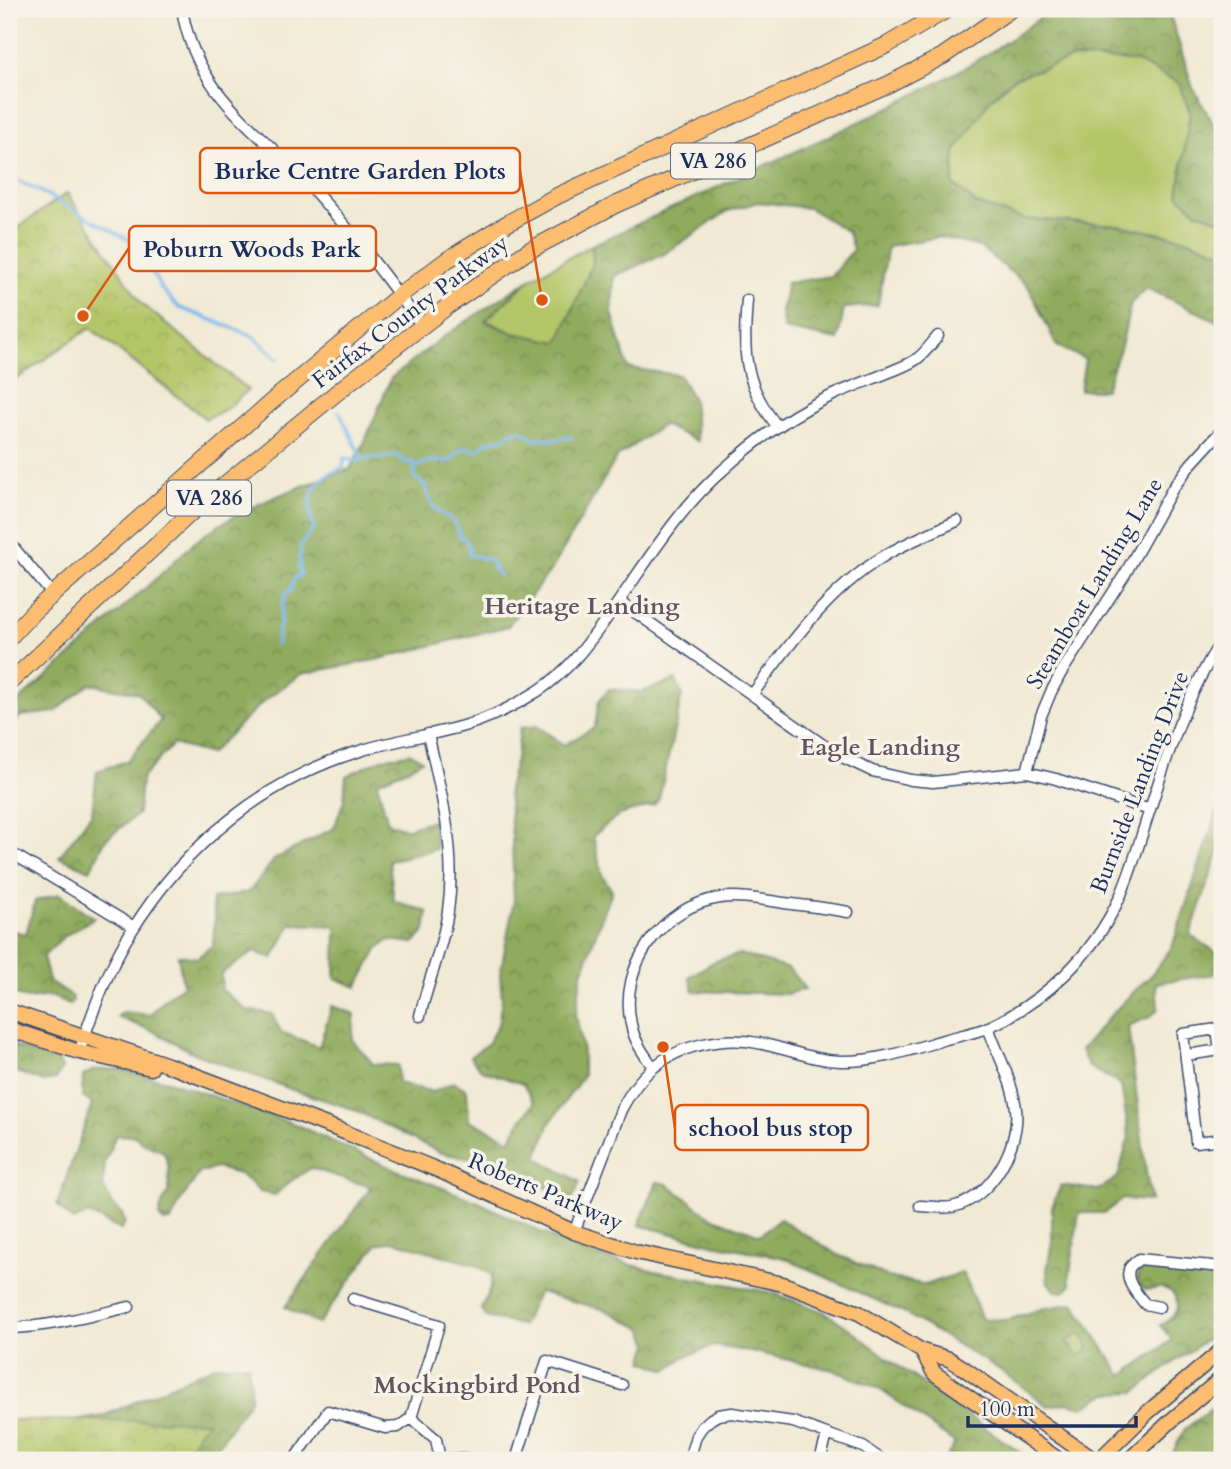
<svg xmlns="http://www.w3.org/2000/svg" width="1231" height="1469" font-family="Cardo,serif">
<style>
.green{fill:#b5c669;stroke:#687a64;stroke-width:2}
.forest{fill:url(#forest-crowns);stroke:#566d5e;stroke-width:2}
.park{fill:url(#park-crowns);stroke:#687a64;stroke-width:2}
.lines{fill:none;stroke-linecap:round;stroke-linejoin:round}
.stream{stroke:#79b7ec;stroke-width:3.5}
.minor-casing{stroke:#3b4b70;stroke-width:13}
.major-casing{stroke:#3b4b70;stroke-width:17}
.highway-casing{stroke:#3b4b70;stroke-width:18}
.minor{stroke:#fff;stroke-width:10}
.major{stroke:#fcbd6f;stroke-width:14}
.highway{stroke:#fcbd6f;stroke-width:16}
.labels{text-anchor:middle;stroke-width:7;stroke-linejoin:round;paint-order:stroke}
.shield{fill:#f7f3e8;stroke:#5d6a87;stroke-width:2}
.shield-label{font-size:21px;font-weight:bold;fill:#1b2f5e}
.street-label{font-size:23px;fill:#1b2f5e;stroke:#f7f3e8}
.neighbourhood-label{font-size:24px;font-weight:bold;fill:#5f5460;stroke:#f7f3e8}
.leader{fill:none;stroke:#de5710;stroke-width:2.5}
.callout-dot{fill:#de5710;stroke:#f7f3e8;stroke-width:2.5}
.callout{fill:#f7f3e8;stroke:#de5710;stroke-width:2.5}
.callout-label{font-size:24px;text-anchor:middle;font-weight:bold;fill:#1b2f5e}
</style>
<defs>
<pattern id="forest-crowns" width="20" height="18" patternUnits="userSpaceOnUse" patternTransform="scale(1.75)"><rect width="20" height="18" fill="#90ab5d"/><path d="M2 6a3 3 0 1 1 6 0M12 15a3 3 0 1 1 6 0" fill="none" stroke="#758c50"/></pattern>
<pattern id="park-crowns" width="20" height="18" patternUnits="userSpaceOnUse" patternTransform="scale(1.75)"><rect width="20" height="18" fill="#b5c669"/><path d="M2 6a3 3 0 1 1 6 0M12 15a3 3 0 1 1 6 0" fill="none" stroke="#9baa5d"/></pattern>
</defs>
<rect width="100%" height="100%" fill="#f7f3e8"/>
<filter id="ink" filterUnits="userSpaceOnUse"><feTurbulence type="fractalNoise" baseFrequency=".0143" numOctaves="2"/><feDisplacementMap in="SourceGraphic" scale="14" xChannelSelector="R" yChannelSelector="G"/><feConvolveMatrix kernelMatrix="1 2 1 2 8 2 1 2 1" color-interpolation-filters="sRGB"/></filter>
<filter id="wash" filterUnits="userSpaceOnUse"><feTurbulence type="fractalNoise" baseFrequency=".00686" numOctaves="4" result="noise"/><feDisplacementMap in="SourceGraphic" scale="28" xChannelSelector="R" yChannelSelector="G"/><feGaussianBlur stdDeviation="1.57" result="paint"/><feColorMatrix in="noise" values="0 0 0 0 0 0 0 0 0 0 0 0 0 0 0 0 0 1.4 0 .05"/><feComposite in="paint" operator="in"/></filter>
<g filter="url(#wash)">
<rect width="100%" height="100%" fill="#f0e9d3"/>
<!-- green -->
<path class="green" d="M1073,58L1135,61L1178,82L1190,112L1178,195L1197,212L1222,221V252L1186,239L1118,225L1024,219L976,204L953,184L955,152L990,100L1014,78Z
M592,245L593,263L558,343L513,333L485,320L530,279Z"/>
<!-- forest -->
<path class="forest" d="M1051,9H1161L1170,15L1193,88L1212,122L1222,137V221L1197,212L1178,195L1190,112L1178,82L1135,61L1073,58L1014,78L990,100L955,152L953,184L976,204L1024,219L1118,225L1186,239L1222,252V315L1219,322L1146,288L1131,303L1121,346L1105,390H1080L1085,359L1057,346L1028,286L980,247L940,237L888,246L878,305L844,308L838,340L784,329L781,312L787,283L831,276L853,250L848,232L809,208L758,202L728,211L664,254L614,276L612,313L628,368L679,375L693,399L697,441L663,425L617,457L553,567L508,626L375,660L301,674L265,700L210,754L173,744L141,779L138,814L106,839L90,870L59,857L92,813L97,771L127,761L161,720L139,693L89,684L55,712L20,716L9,732V708C60,668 107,621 157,578C174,562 194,540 213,529C255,502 302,486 350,469L365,441L391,378L443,337L530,279L485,321L513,333L558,342L593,263L592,245C665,211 737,178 810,145C894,106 979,67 1051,9Z
M676,680L682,695L659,799L654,805L619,815L593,836L602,875L612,891L596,933L581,977L576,1015L583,1052V1076L550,1123L537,1158L580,1182L572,1200L497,1164L441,1153L353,1109L296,1091L196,1054L153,1031L117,1017L124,1012L150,1015L164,1000L183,985L178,955L197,958L213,945L215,918L212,899L249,892L275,859L334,828L344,800L346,776L382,759L411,753L422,760L409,768L377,782L388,823L405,829L433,820L436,849L389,861L394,901L428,912L425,931L414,943L389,940L377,950L357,987L335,978L336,926L291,924L273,958L253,952L222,973L221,989L246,1010L272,1014L281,1032L319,1047L332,1006L355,1014L352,1040L373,1064L398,1065V1083L433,1092L454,1082L467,1090L469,1120L510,1140L519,1123L534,1103L523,1084L481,1070L470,1057L487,1044L498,1025L502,1000L500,975L514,901L512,838L508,789L517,754L520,728L537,726L564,745L595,727L599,701L609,689L641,692Z
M1222,797V842L1190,935L1222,956V973L1156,983L1158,1009L1150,1017L1128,1026L1146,1172L1151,1201L1122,1199L1105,1213H1079L1069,1279L1071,1284L1064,1292L1056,1291L1048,1283L1047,1271L1052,1241V1207L1061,1185L1098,1190L1118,1177L1129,1136L1121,1085L1088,1066L1081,1050L1109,1017L1138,987L1148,979L1172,947Z
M59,894L94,918L63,937L43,957L49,981L72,997L73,1001L69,1005L51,996L27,999L9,992V930L26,934L35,901Z
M740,954L789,969L805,989L787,994L694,991L689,977L715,961Z
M9,1044L59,1061L62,1069L56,1079L44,1082L9,1069Z
M119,1069L171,1082L292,1123L389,1167L476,1201L553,1238L606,1258L655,1271L774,1293L826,1313L850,1329L895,1364L1031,1460H945L955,1443L878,1388L833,1370L759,1353L713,1346L684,1357L667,1370L643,1361L649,1344L643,1329L606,1310L539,1292L522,1325L486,1317L481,1309L491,1287L492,1275L476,1265L394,1241L377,1244L318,1324L285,1307L371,1187L311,1168L288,1183L275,1195L260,1192L251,1183L239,1174L217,1168L200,1172L181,1200L171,1221L164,1222L159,1217L162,1204L168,1193L169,1168L164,1152L144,1144L135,1136L116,1135L105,1162L103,1186L110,1202L121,1212L125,1222L121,1230C110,1225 100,1218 88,1214L73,1221L57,1205L92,1104L82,1096L83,1076L94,1070Z
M657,1182L667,1184L711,1217L760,1235L780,1219L840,1256L888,1277L926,1285L962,1272L982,1319L1008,1320L1041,1309L1074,1303L1122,1376L1172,1340L1160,1325C1164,1323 1167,1322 1170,1319C1182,1310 1178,1290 1162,1288C1157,1287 1151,1291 1145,1289C1141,1288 1139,1284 1137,1281L1138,1274L1143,1269L1222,1276V1329L1174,1362L1135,1392L1108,1393L1083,1407L1067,1403L1048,1406L1000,1370L906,1314L785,1258L713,1244L639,1225Z
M248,1364L251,1398L213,1453L214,1460H9V1431L104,1416L217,1365Z
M1222,1401V1460H1171V1456L1185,1429Z"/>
<!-- park -->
<path class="park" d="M67,193L142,304L248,390L228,408L206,419L90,328L9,384V234Z
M1080,1334L1089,1348L1079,1356L1066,1342Z
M9,1420L207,1421L179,1460H9Z"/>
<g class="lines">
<!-- stream -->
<path class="stream" d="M9,177L38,190L129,240L146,259L160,287L178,307L253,336L278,359
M339,411L362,459
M416,466L432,461H450C462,449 458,445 478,451C486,439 490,441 503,439C513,428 525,428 534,440L542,438L551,440L572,437
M276,645C280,629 281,613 284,598C287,588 286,597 291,589C293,585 293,581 295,577H298L301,574L299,568L301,545L314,528C304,496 312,480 343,468L344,458L354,461L364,458H381L395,455L400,457L404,463L412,462L415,467C412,484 418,477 427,487L426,492L435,509L454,521L457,526L460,536C468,541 469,545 469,555L489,559L492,564L494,570L500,575"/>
</g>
</g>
<g filter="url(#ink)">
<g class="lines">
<!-- minor casing -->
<g class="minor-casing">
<path id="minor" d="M182,9C194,84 242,119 293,168C305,179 315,192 326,204C361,243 391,284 422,326
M747,300C743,352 743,383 777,426
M9,542L53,595
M619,601L836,754L872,771L911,780L933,782L1027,772L1056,779L1150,810
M752,695C790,643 829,590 884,556C907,542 933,532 957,521
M1027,772L1041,716L1051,692L1061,673L1125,574L1173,488L1191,464L1222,430
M13,854L134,927
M420,1016C428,981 443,947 448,911C457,851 441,792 428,734
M82,1044C94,1007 110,965 131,932C184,846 265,779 363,750C398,739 435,735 470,724C494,716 516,705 538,691C569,671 591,640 612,611C647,562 678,509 723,470C757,439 792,414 833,395C853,386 873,379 892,371C901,367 911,364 918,358C926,352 931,344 938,336
M1187,1055L1220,1050L1217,1029L1183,1034L1196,1142L1222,1139
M653,1067C644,1054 634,1041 631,1024C618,967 662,906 720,898C741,895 763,900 784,903C806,906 827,908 848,912
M920,1206C930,1206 943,1209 952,1207C991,1199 1020,1146 1016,1109C1013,1082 997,1053 988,1027
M574,1232L621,1110C629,1095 639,1079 653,1068C679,1045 724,1036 758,1043C786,1048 811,1060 840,1061C876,1062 910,1050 943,1040C958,1036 975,1033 989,1027C1045,1001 1093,955 1119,899C1130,875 1137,850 1145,825C1166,759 1184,698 1222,640
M353,1299L439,1325L411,1418
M1159,1307L1145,1304C1138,1295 1123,1280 1130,1267C1130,1266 1138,1260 1139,1259L1222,1267
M9,1328C49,1327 90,1316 129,1307
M294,1460L328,1411L385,1428L398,1427L411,1418L436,1439L440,1460
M440,1460L462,1458L479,1460
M516,1460L547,1361L622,1385
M689,1460L696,1436L702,1427L711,1419L718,1415L732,1413L793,1422L863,1447L882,1460
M820,1460L827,1435"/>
</g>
<!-- major casing -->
<g class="major-casing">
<path id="major" d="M9,1011L168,1065L342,1131L438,1170L574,1232L636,1252L783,1284L859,1313L922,1351L949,1359L962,1367L1094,1460
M9,1029L79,1052L151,1068
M922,1351L934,1373L1059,1460
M1099,1460L1148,1412L1222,1350
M1129,1460L1173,1419L1222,1378"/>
</g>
<!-- highway casing -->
<g class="highway-casing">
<path id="highway" d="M9,638L34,611L271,402L400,295L447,260L499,228L557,196L887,45L948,9
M9,683L195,509L346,385L448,306L528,251L615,205L889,84L943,56L1011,9"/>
</g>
<!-- minor -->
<use href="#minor" class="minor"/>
<!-- major -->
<use href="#major" class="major"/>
<!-- highway -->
<use href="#highway" class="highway"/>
</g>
</g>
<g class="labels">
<!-- shield labels -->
<g class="shield">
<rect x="671" y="143.5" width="84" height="35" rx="5"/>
<rect x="167" y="480.5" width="84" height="35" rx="5"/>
</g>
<g class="shield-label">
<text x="713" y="168">VA 286</text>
<text x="209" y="505">VA 286</text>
</g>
<!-- street labels -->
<g class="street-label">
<text transform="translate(410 311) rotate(-37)" y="8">Fairfax County Parkway</text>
<text transform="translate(1094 583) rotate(-59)" y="8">Steamboat Landing Lane</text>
<text transform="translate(1139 782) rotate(-69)" y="8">Burnside Landing Drive</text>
<text transform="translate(546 1191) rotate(23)" y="8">Roberts Parkway</text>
</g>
<!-- neighbourhood labels -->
<g class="neighbourhood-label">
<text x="582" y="614">Heritage Landing</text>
<text x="880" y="755">Eagle Landing</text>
<text x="477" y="1393">Mockingbird Pond</text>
</g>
</g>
<!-- callouts -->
<path class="leader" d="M542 300L520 171M83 316L129 248M663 1047L675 1128"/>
<g class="callout-dot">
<circle cx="542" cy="300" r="7"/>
<circle cx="83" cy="316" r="7"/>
<circle cx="663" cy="1047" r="7"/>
</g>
<g class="callout">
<rect x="200" y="148" width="320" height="45" rx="7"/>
<rect x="129" y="226" width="247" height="45" rx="7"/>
<rect x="675" y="1105" width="193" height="45" rx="7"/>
</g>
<g class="callout-label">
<text x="360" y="179">Burke Centre Garden Plots</text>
<text x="252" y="257">Poburn Woods Park</text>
<text x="771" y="1136">school bus stop</text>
</g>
<!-- margin -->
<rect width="1231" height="1469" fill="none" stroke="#f7f3e8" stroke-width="35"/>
<!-- scale -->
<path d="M968 1416v10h168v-10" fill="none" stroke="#1b2f5e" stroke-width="3.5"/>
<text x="979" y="1416" font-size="21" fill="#1b2f5e" stroke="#f7f3e8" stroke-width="5" paint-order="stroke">100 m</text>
</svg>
